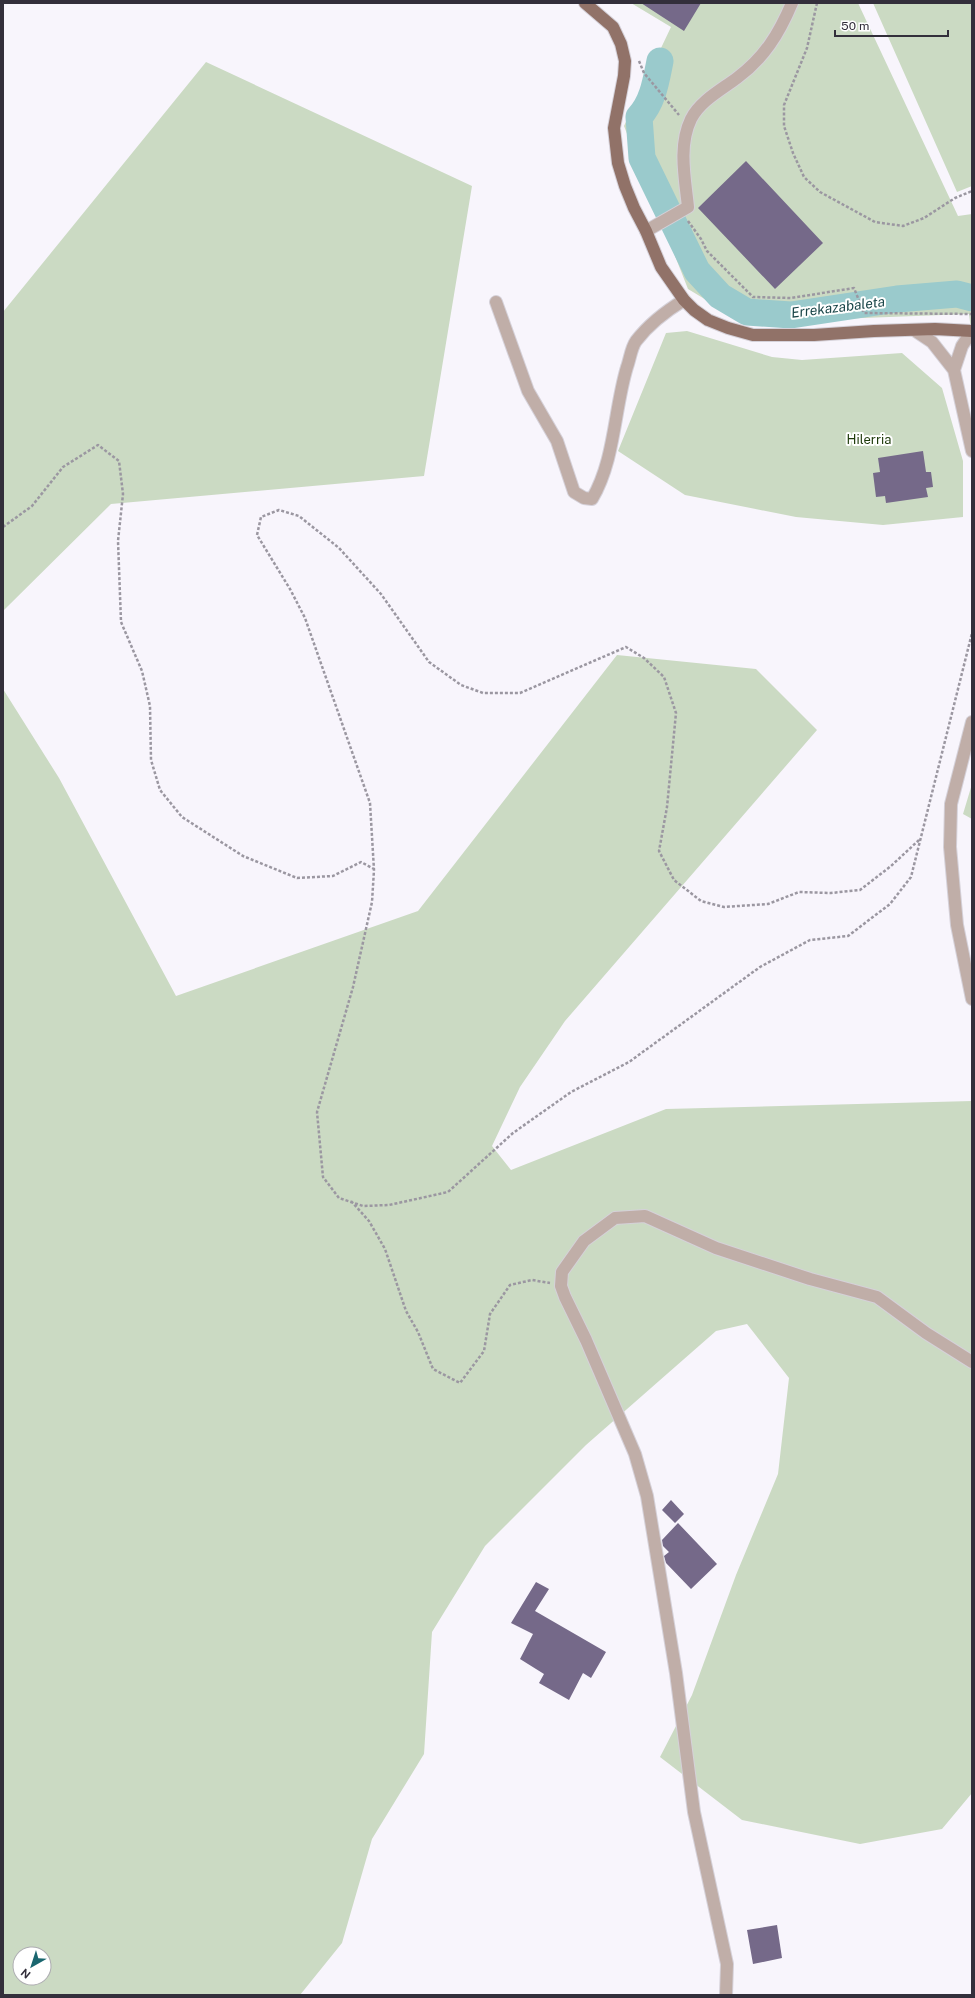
<svg xmlns="http://www.w3.org/2000/svg" width="975" height="1998" font-family="'Public Sans',sans-serif">
<style>
.green{fill:#cbdac3;fill-rule:evenodd}
.lines{fill:none;stroke-linecap:round;stroke-linejoin:round}
.river{stroke:#9acacc;stroke-width:27}
.building{fill:#756989}
.minor-casing{stroke:#d5d1d9;stroke-width:14}
.major-casing{stroke:#d5d1d9;stroke-width:14}
.path{stroke:#9b97a1;stroke-width:2.5;stroke-dasharray:3 2;stroke-linecap:butt}
.minor{stroke:#c0aea8;stroke-width:12}
.major{stroke:#917268;stroke-width:12}
.labels{text-anchor:middle;stroke-width:4;stroke-linejoin:round;paint-order:stroke}
.park-label{font-size:13px;fill:#1e3a0a;stroke:#fff}
.water-label{font-size:14px;font-style:italic;fill:#184447;stroke:#fff}
</style>
<rect width="100%" height="100%" fill="#f8f5fc"/>
<!-- green -->
<path class="green" d="M631,3H858L958,216L972,214V338L969,314L783,321L746,324L688,289L624,126L671,27Z
M873,3H972V186L957,192Z
M206,62L472,186L424,476L111,504L3,611V312Z
M687,331L772,357L802,360L902,353L942,388L963,461V517L883,525L796,517L685,495L618,451L666,333Z
M617,655L756,669L817,730L565,1021L520,1087L492,1146L511,1170L666,1109L972,1101V1793L942,1829L860,1844L742,1820L660,1757L692,1695L736,1575L778,1474L789,1378L747,1324L716,1331L586,1445L485,1546L432,1632L424,1754L372,1839L342,1943L300,1995H3V689L59,778L176,996L418,911ZM20,1954H44V1978H20Z
M972,784V819L963,814Z"/>
<g class="lines">
<!-- river -->
<path class="river" d="M660,61C656,81 653,102 639,117L642,158L697,271L720,296L747,312L791,315L897,299L957,294L972,298"/>
</g>
<!-- building -->
<path class="building" d="M641,3H701L684,31Z
M746,161L823,243L775,289L698,208Z
M923,451L926,472H931L933,487L926,488L928,497L886,503L885,496L876,497L873,473L880,472L878,458Z
M671,1500L684,1514L675,1523L662,1510Z
M678,1523L717,1564L691,1589L666,1563L664,1556L669,1552L663,1546L662,1540Z
M536,1582L549,1589L535,1611L606,1652L591,1678L583,1673L569,1700L539,1683L544,1674L520,1659L533,1634L511,1623Z
M777,1925L782,1958L753,1964L747,1930Z"/>
<g class="lines">
<!-- minor casing -->
<g class="minor-casing">
<path id="minor" d="M646,231L688,207C685,178 678,146 691,119C700,101 721,90 737,78C764,58 779,34 792,3
M496,302L528,391L557,441L574,492L584,498L592,499C615,460 614,410 627,367C630,359 631,348 636,341C649,324 666,311 684,300
M914,330L932,342L954,370L972,451
M954,370L962,346L972,331
M972,722L951,804L950,847L957,925L972,999
M726,1995L727,1964L694,1812L676,1673L647,1496L635,1454L586,1340L565,1297L561,1286L562,1272L584,1241L615,1218L645,1216L716,1248L810,1279L877,1297L926,1333L972,1362"/>
</g>
<!-- major casing -->
<g class="major-casing">
<path id="major" d="M585,3L613,27L621,44L625,61L624,76L614,128L618,163L625,186L634,208L646,231L661,267L684,300L694,310L708,320L728,328L753,335H814L874,331L935,329L972,331"/>
</g>
<!-- path -->
<path class="path" d="M817,3L807,48L784,105V126L793,153L804,177L820,192L875,222L903,226L924,218L955,198L972,191
M639,61L644,73L679,115
M688,221L701,239L707,251L753,297L791,298L854,288L864,313L972,314
M3,527L32,506L63,467L98,445L119,461L123,494L118,541L121,622L142,671L150,706L151,760L160,790L182,817L243,856L297,878L333,876L361,862L374,869
M919,840L891,866L860,890L831,893L799,892L768,904L724,907L701,901L674,880L659,851L667,807L676,713L664,677L644,658L626,647L520,693H483L461,685L429,662L381,594L339,548L299,516L279,510L261,517L257,535L290,589L305,618L370,803L374,870L372,902L353,987L317,1112L323,1177L339,1198L363,1206L389,1205L448,1192L513,1133L571,1092L629,1062L760,967L810,940L848,936L890,904L911,877L972,633
M351,1201L369,1221L385,1249L406,1311L418,1332L433,1369L460,1383L484,1351L490,1314L510,1285L532,1280L550,1283"/>
<!-- minor -->
<use href="#minor" class="minor"/>
<!-- major -->
<use href="#major" class="major"/>
</g>
<g class="labels">
<!-- park labels -->
<g class="park-label">
<text x="869" y="444">Hilerria</text>
</g>
<!-- water labels -->
<g class="water-label">
<text transform="translate(838 307) rotate(-7)" y="5">Errekazabaleta</text>
</g>
</g>
<!-- border -->
<rect width="975" height="1998" fill="none" stroke="#332f3b" stroke-width="8"/>
<!-- north arrow -->
<g transform="translate(32 1966) rotate(219)"><circle r="19" fill="#ffffff" stroke="#adacb1"/>
<path d="M0-3L7 15L0 10L-7 15Z" fill="#1a666f"/>
<text y="-6" font-size="11" font-weight="bold" text-anchor="middle" fill="#332f3b">N</text>
</g>
<!-- scale -->
<path d="M835 30v6h113v-6" fill="none" stroke="#332f3b" stroke-width="2"/>
<text x="841" y="30" font-size="12" fill="#332f3b" stroke="#ffffff" stroke-width="3" paint-order="stroke">50 m</text>
</svg>
